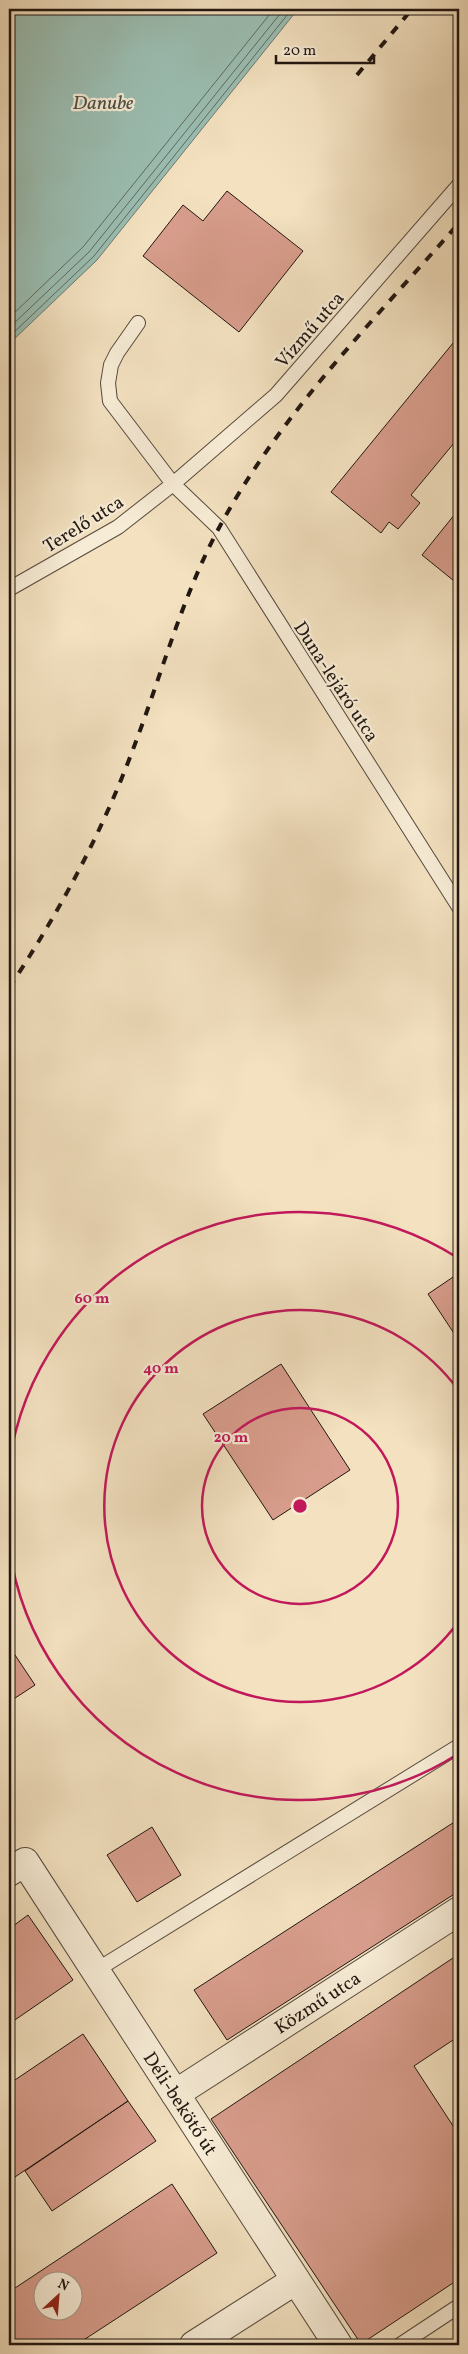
<svg xmlns="http://www.w3.org/2000/svg" width="468" height="2354" font-family="Vollkorn,serif">
<style>
.water{fill:#9bbeb2;stroke:#6a7b72}
.lines{fill:none;stroke-linecap:round;stroke-linejoin:round}
.shore{stroke:#5e6a62;stroke-width:1}
.building{fill:#d89d8c;stroke:#211611;fill-rule:evenodd}
.lane-casing{stroke:#56493d;stroke-width:16}
.street-casing{stroke:#56493d;stroke-width:30}
.lane{stroke:#f7ecd6;stroke-width:14}
.street{stroke:#f7ecd6;stroke-width:28}
.rail{stroke:#211611;stroke-width:4;stroke-dasharray:9 9;stroke-linecap:butt}
.ring{fill:none;stroke:#c2185b;stroke-width:2.5}
.labels{text-anchor:middle;stroke-width:4.5;stroke-linejoin:round;paint-order:stroke}
.street-label{font-size:19px;fill:#211611;stroke:#f7ecd6}
.water-label{font-size:20px;font-style:italic;fill:#4c5149;stroke:#f7ecd6}
.centre{fill:#c2185b;stroke:#f7ecd6;stroke-width:2.5}
.ring-label{font-size:15px;text-anchor:middle;font-weight:bold;fill:#c2185b;stroke:#f7ecd6;stroke-width:4.5;stroke-linejoin:round;paint-order:stroke}
</style>
<rect width="100%" height="100%" fill="#f3e1c0"/>
<filter id="stains"><feTurbulence type="fractalNoise" baseFrequency=".004" numOctaves="4"/><feColorMatrix values="0 0 0 0 .2 0 0 0 0 .09 0 0 0 0 .02 0 0 0 .5 -.17"/></filter>
<radialGradient id="worn" r=".72"><stop offset=".6" stop-color="#630" stop-opacity="0"/><stop offset="1" stop-color="#630" stop-opacity=".3"/></radialGradient>
<!-- water -->
<path class="water" d="M9,9H298L97,260L9,344Z"/>
<g class="lines">
<!-- shore -->
<path class="shore" d="M9,318L83,247L274,9
M9,328L89,252L284,9
M9,337L94,256L292,9"/>
</g>
<!-- building -->
<path class="building" d="M227,191L303,251L239,332L143,256L183,205L203,221Z
M458,337L459,437L411,495L420,503L398,529L389,522L381,533L331,492Z
M459,509V585L422,555Z
M459,1273V1341L428,1294Z
M281,1364L350,1470L273,1520L203,1414Z
M9,1646L35,1685L9,1702Z
M459,1819V1891L227,2040L194,1990Z
M152,1827L181,1875L137,1902L107,1855Z
M28,1915L73,1980L9,2024V1929Z
M459,1954V2036L414,2066L459,2135V2279L361,2344L211,2119Z
M83,2034L128,2101L9,2181V2084Z
M128,2101L156,2141L52,2211L25,2171Z
M172,2184L217,2253L76,2345H9V2292ZM42,2282H72V2312H42Z"/>
<g class="lines">
<!-- lane casing -->
<g class="lane-casing">
<path id="lane" d="M138,323L117,353L111,365L108,383L110,401L173,484L219,528L459,907
M9,589L118,527L173,484L276,395L459,185
M95,1971L459,1746
M400,2345L459,2306"/>
</g>
<!-- street casing -->
<g class="street-casing">
<path id="street" d="M9,1872L25,1862L338,2345
M175,2094L459,1911
M194,2345L296,2280"/>
</g>
<!-- lane -->
<use href="#lane" class="lane"/>
<!-- street -->
<use href="#street" class="street"/>
<!-- rail -->
<path class="rail" d="M357,75L412,9
M9,988C60,911 103,831 135,744C162,673 183,594 220,526C281,413 375,319 459,223"/>
</g>
<!-- distance rings -->
<g class="ring">
<circle cx="300" cy="1506" r="98"/>
<path d="M459 1621A196 196 0 1 1 459 1391"/>
<path d="M458 1754A294 294 0 0 1 9 1547M9 1465A294 294 0 0 1 458 1258"/>
</g>
<g class="labels">
<!-- street labels -->
<g class="street-label">
<text transform="translate(309 329) rotate(-49)" y="7">Vízmű utca</text>
<text transform="translate(83 523) rotate(-32)" y="7">Terelő utca</text>
<text transform="translate(337 681) rotate(57)" y="7">Duna-lejáró utca</text>
<text transform="translate(317 2002) rotate(-33)" y="7">Közmű utca</text>
<text transform="translate(181 2103) rotate(57)" y="7">Déli-bekötő út</text>
</g>
<!-- water labels -->
<g class="water-label">
<text x="103" y="109">Danube</text>
</g>
</g>
<circle cx="300" cy="1506" r="8" class="centre"/>
<g class="ring-label">
<text x="92" y="1303">60 m</text>
<text x="161" y="1373">40 m</text>
<text x="231" y="1442">20 m</text>
</g>
<!-- margin -->
<rect width="468" height="2354" fill="none" stroke="#f3e1c0" stroke-width="30"/>
<rect x="10" y="10" width="448" height="2334" fill="none" stroke="#211611" stroke-width="2.5"/>
<rect x="15" y="15" width="438" height="2324" fill="none" stroke="#211611"/>
<!-- north arrow -->
<g transform="translate(58 2296) rotate(26)"><circle r="24" fill="#f7ecd6" stroke="#a19687"/>
<path d="M0-4L9 19L0 12L-9 19Z" fill="#8f2418"/>
<text y="-8" font-size="14" font-weight="bold" text-anchor="middle" fill="#211611">N</text>
</g>
<!-- scale -->
<path d="M276 55v8h98v-8" fill="none" stroke="#211611" stroke-width="2.5"/>
<text x="283" y="55" font-size="15" fill="#211611" stroke="#f7ecd6" stroke-width="4" paint-order="stroke">20 m</text>
<rect width="100%" height="100%" filter="url(#stains)"/>
<rect width="100%" height="100%" fill="url(#worn)"/>
</svg>
